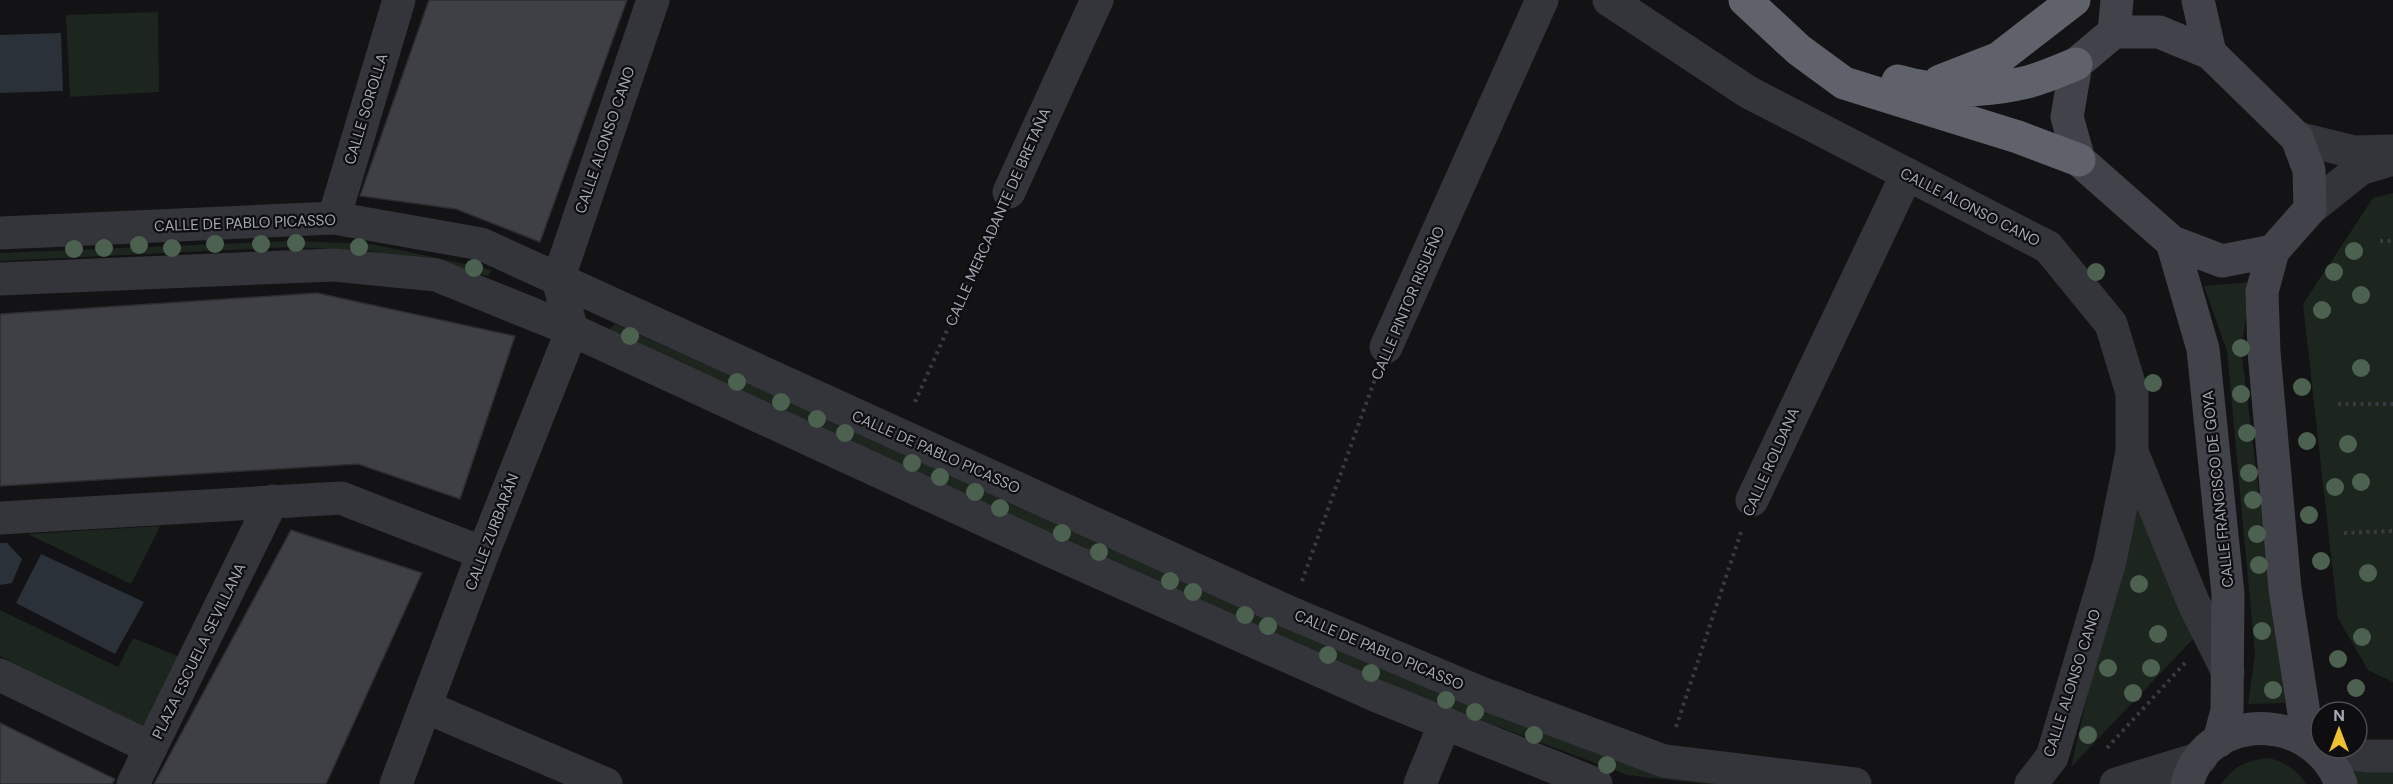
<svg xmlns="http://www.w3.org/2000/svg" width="2393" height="784" font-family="'DM Sans',sans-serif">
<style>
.green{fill:#1d251f}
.water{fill:#2a3138}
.building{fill:#3f4045;stroke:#2d2d31;stroke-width:1.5}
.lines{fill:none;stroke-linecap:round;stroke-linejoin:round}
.path{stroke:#3a3b41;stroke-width:4;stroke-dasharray:3 4.5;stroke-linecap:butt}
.street{stroke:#34353a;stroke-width:33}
.secondary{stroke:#42434a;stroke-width:33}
.highway{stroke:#60626b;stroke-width:33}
.tree{fill:#4d6150}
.labels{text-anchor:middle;stroke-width:4.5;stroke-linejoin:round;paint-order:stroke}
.street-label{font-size:15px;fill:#a5a8b5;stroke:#0e0e10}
</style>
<rect width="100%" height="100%" fill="#131315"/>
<!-- green -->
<path class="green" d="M158,12L159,92L70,97L66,15Z
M2393,193V682L2368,670L2338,618L2303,304L2373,198Z
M292,241L372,244L492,270L488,276L371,251L292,247L0,261V253Z
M2252,282L2241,348L2285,703L2248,704L2255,654L2227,351L2204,286Z
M615,324L933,466L1155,569L1396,675L1629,763L1816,784H1705L1627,775L1393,687L1150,581L612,334L609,329Z
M2134,493L2196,636L2071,767Z
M160,526L131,584L28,534Z
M0,610L118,667L133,638L178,656L142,729L0,656Z
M2350,753L2393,764V784H2355Z
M2269,758C2286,763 2296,769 2306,784H2221C2233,766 2248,760 2269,758Z"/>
<!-- water -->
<path class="water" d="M61,33L63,91L0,93V35Z
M0,543H7L22,559L12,583L0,585Z
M41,554L144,602L115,654L16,603Z"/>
<!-- building -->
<path class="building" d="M429,0H627L540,242L456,209L360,196Z
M317,293L515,336L460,499L358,464L0,486V314Z
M291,530L422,573L326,784H154Z
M0,723L115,779L112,784H0Z"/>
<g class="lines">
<!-- path -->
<path class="path" d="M2380,241H2393
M915,402L995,223
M2338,404H2393
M2344,533L2393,531
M1302,581L1375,379
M1676,727L1741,532
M2107,748L2185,663"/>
<!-- street -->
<path class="street" d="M1609,0L1748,92L2048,247L2111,324L2132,393V452L2110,561L2052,757L2031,784
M2297,138L2354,152L2391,151
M1009,192L1097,0
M2310,209L2360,169L2393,159
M334,218L399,0
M0,233L334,218L481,244L1291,613L1481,693L1664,761L1855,784
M0,279L334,265L436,275L572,330L1049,550L1379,697L1596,784
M1386,347L1542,0
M2132,452L2194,604L2228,672
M1752,500L1907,174
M0,518L341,498L483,553
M0,675L151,748
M426,707L606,784
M2319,748L2367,756H2393
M133,784L272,501
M396,784L483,553L572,330L558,280L653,0
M1420,784L1445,723
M2116,784L2201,758"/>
<!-- secondary -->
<path class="secondary" d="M2198,0L2210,53
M2114,32H2159L2210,53L2297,138L2309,170L2310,209L2273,251L2222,261L2172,242L2079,160L2067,117L2076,64Z
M2114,32L2117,0
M2172,242L2203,349L2228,594L2227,710L2219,741
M2273,251L2262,292L2264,352L2285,589L2308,740
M2187,784C2207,709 2314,711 2341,784"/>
<!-- highway -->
<path class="highway" d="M1745,0L1799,50L1844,83L2018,137L2079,160
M1898,81C1936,92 1979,92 2018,84C2038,81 2058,71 2076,64
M1940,81L1999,58L2074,0"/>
</g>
<!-- trees -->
<g class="tree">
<circle cx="296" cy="243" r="9"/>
<circle cx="215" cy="244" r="9"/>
<circle cx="261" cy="244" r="9"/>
<circle cx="139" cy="245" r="9"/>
<circle cx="359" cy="247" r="9"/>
<circle cx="104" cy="248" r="9"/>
<circle cx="172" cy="248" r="9"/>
<circle cx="74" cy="249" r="9"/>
<circle cx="2354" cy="251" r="9"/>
<circle cx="474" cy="268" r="9"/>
<circle cx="2096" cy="272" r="9"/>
<circle cx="2334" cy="272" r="9"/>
<circle cx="2361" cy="295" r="9"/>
<circle cx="2322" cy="310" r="9"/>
<circle cx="630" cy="336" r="9"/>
<circle cx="2241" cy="348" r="9"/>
<circle cx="2361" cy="368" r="9"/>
<circle cx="737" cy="382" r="9"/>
<circle cx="2153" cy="383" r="9"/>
<circle cx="2302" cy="387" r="9"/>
<circle cx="2241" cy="394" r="9"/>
<circle cx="781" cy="402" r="9"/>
<circle cx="817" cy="419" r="9"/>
<circle cx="845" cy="433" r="9"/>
<circle cx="2247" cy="433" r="9"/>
<circle cx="2307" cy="441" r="9"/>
<circle cx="2348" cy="444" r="9"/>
<circle cx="912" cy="463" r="9"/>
<circle cx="2249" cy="473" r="9"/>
<circle cx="940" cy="477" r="9"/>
<circle cx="2361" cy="482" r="9"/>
<circle cx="2335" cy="487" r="9"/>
<circle cx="975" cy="492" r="9"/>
<circle cx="2253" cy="500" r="9"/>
<circle cx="1000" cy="508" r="9"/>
<circle cx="2309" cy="515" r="9"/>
<circle cx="1062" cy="533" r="9"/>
<circle cx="2257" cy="534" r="9"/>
<circle cx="1099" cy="552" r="9"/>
<circle cx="2321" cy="561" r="9"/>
<circle cx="2259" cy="565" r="9"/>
<circle cx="2368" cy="573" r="9"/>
<circle cx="1170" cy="581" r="9"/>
<circle cx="2139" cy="584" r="9"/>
<circle cx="1193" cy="592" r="9"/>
<circle cx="1245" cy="615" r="9"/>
<circle cx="1268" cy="626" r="9"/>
<circle cx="2262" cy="631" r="9"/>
<circle cx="2158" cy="634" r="9"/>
<circle cx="2362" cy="637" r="9"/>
<circle cx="1328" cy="655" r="9"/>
<circle cx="2338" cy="659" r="9"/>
<circle cx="2108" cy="668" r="9"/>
<circle cx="2151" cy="668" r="9"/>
<circle cx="1371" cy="673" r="9"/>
<circle cx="2356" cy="688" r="9"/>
<circle cx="2273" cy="690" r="9"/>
<circle cx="2133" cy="693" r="9"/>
<circle cx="1446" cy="700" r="9"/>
<circle cx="1475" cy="712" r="9"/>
<circle cx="1534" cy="735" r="9"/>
<circle cx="2088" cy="735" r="9"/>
<circle cx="1607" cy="765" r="9"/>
</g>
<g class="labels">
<!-- street labels -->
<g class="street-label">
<text transform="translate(366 109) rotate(-73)" y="5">CALLE SOROLLA</text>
<text transform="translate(605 140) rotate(-71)" y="5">CALLE ALONSO CANO</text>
<text transform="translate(1970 207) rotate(27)" y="5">CALLE ALONSO CANO</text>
<text transform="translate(998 217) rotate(-66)" y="5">CALLE MERCADANTE DE BRETAÑA</text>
<text transform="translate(245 223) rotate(-2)" y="5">CALLE DE PABLO PICASSO</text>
<text transform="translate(1408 303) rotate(-67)" y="5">CALLE PINTOR RISUEÑO</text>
<text transform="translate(936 452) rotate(24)" y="5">CALLE DE PABLO PICASSO</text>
<text transform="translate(1771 462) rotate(-66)" y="5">CALLE ROLDANA</text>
<text transform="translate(2218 489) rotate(-96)" y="5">CALLE FRANCISCO DE GOYA</text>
<text transform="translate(492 532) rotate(-69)" y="5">CALLE ZURBARÁN</text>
<text transform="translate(1379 650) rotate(23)" y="5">CALLE DE PABLO PICASSO</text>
<text transform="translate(199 651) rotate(-64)" y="5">PLAZA ESCUELA SEVILLANA</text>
<text transform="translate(2072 683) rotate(-72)" y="5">CALLE ALONSO CANO</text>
</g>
</g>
<!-- north arrow -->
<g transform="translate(2339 730)"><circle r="28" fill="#0e0e10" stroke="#4a4c52" stroke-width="1.5"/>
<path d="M0-4.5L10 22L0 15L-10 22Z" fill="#efc031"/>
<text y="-9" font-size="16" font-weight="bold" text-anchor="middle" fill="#a5a8b5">N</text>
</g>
</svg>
